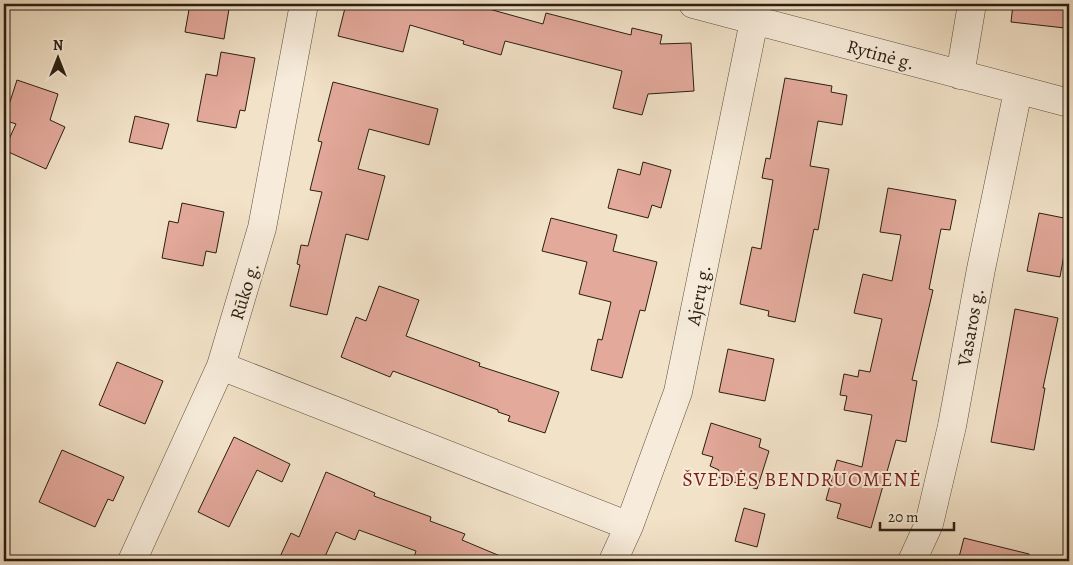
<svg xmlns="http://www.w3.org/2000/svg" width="1073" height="565" font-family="Alegreya,serif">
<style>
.building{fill:#e3a99b;stroke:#2a1e11}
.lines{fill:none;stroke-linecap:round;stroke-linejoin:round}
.minor-casing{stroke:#5c4f3f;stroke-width:29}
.minor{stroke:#f7ecdb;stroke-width:28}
.labels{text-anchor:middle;stroke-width:4;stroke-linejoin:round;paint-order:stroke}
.street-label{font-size:19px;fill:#2a1e11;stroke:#f7ecdb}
.neighbourhood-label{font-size:20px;letter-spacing:1px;fill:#7a1f14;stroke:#f7ecdb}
</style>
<rect width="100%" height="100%" fill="#f2e2c8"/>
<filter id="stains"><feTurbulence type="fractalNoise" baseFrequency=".004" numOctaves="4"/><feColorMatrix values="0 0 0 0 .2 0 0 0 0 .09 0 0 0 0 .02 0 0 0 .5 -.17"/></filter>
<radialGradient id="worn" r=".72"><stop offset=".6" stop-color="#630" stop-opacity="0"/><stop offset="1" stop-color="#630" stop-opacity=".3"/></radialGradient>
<!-- building -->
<path class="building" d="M190,4L229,9L224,39L185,32Z
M346,4H471L543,24L546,13L631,35L632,28L662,35L660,44L691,43L694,91L648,94L642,115L613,108L622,71L505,41L501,55L463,44L464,41L410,25L403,52L338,36Z
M1013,4H1067L1065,28L1011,22Z
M221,52L255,58L245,111L240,110L236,128L197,121L206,74L217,76Z
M785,78L832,86L831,92L847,95L842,125L818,121L810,166L829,169L818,230L814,229L795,322L768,316L769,311L740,304L752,247L761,249L773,180L762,178L766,158L770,159Z
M17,80L58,94L50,120L65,127L46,169L4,150L16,124L4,120Z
M333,82L438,109L429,145L369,129L358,169L385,176L368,240L346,234L327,315L290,306L300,265L297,264L301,245L308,246L322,192L310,190L322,142L318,141Z
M135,116L169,124L162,149L129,142Z
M643,162L671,170L661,208L652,205L648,218L608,208L618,169L640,175Z
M888,188L956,200L950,230L941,229L929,289L933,290L912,380L917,381L906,442L896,440L871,528L837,518L841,504L826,500L837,460L862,467L872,415L844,410L847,396L840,395L844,374L858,377L859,370L870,372L882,319L854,313L863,274L892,281L901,235L880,232Z
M182,203L224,212L216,253L206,251L203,266L162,258L169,221L178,223Z
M1039,213L1069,219V244H1066L1060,277L1027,271Z
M551,218L617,235L613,251L657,262L645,311L640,310L622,378L591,370L598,339L602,340L611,302L579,294L587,262L542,251Z
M379,286L419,300L406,336L480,363L479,366L559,392L545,433L508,421L510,416L498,412V410L393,371L390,377L341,357L356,317L366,321Z
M1015,309L1058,318L1043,388H1045L1034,450L991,442Z
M728,349L774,359L765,401L719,392Z
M117,362L163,381L145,424L99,405Z
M711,423L761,439L759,447L769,451L757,489L717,477L719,470L710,466L713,457L702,454Z
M234,437L290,464L282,482L257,470L229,527L198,512Z
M62,450L124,477L113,501L108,499L95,527L39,502Z
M326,472L375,493L374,496L431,517L430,521L465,534L462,540L512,561H426L414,557L416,551L359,530L355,540L336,532L323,561H278L291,533L299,537Z
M744,508L765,514L757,547L735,541Z
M964,538L1029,554L1028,561H958Z"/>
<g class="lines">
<!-- minor casing -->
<g class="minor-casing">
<path id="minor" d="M693,4L1069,103
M960,75L972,4
M221,366L629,526
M132,561L221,366L262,228L304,4
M613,561L629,526L678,392L754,21
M912,561L929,524L952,426L981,269L1018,91"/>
</g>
<!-- minor -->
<use href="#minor" class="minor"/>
</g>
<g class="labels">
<!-- street labels -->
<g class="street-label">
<text transform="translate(881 54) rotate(15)" y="7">Rytinė g.</text>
<text transform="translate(244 291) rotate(-73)" y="7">Rūko g.</text>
<text transform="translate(698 295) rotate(-79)" y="7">Ajerų g.</text>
<text transform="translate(970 327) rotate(-80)" y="7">Vasaros g.</text>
</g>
<!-- neighbourhood labels -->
<g class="neighbourhood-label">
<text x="802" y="486">ŠVEDĖS BENDRUOMENĖ</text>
</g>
</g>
<!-- margin -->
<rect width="1073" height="565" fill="none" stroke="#f2e2c8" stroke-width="20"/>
<rect x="5" y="5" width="1063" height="555" fill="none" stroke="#2a1e11" stroke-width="2.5"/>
<rect x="10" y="10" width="1053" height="545" fill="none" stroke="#2a1e11"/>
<!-- north arrow -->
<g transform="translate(58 58)" stroke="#f7ecdb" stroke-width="4" paint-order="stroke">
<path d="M0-4L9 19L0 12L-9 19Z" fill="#2a1e11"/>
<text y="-8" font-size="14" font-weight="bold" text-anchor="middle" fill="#2a1e11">N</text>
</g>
<!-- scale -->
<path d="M880 522v8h74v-8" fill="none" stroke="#2a1e11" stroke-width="2.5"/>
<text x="888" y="522" font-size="15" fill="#2a1e11" stroke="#f7ecdb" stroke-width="4" paint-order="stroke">20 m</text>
<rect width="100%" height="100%" filter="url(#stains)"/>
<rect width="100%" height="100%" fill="url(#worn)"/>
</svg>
